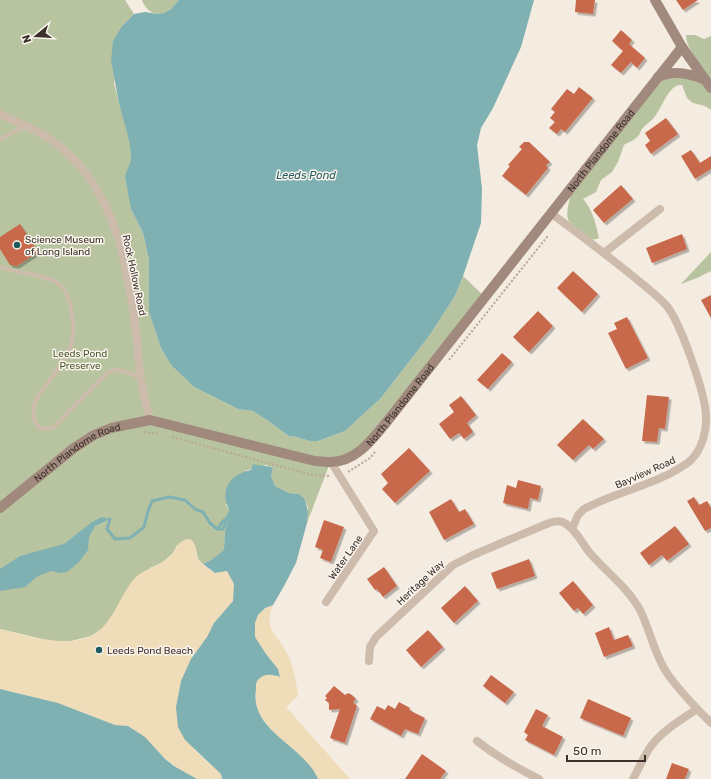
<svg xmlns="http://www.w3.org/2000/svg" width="711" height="779" font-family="Rubik,sans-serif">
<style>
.green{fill:#b8c4a0}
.sand{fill:#efdcb8}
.water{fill:#7fb0b2}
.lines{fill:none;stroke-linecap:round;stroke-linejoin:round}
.stream{stroke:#7fb0b2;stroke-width:3}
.building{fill:#c8694b;filter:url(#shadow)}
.path{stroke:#b9a596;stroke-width:2;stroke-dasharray:2 2;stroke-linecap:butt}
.lane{stroke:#cdbbac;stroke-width:4}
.street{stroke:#cdbbac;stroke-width:8}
.secondary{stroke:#a18a7d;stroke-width:10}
.poi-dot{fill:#1f5a5e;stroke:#fbf5ee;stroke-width:1.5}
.labels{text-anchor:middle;stroke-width:3;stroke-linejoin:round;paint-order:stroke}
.street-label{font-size:10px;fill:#3b302b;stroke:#fbf5ee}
.poi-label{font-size:10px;fill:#3b302b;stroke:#fbf5ee;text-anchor:start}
.park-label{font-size:10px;fill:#4a5a2e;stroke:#fbf5ee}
.water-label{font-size:11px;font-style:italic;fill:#1f5a5e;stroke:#fbf5ee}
</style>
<defs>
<filter id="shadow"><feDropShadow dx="2.5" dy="2.5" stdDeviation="0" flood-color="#0004"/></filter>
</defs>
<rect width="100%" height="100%" fill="#f4ebe1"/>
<!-- green -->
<path class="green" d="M0,0H125L134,14L122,26L114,83L119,104L128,132L130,146L131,160L126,176L131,209L143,233L149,260V312L161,348L171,365L194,387L238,409L253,411L267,420L290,437L292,436L310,441H318L345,431L381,398L429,336L455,296L463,276L485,297L366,447L330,463L307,523L308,507L304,498L299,494L289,493L275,486L271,476L273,468L266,465L245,471L226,505L230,512L225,531L224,551L211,560L203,564L198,559L195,545H177L173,553L163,562L150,568L103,628L91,636L71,641H51L0,629Z
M142,0H179C175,5 170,11 164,13C154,17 145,9 142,0Z
M686,35H695L704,39L711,36V110L705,106L693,103L687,98L682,85C669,83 662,108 655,116C652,121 646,124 642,129C640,132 640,135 637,137C634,141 628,142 624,145L618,162L612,172L601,180L596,192L583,199C593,210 596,225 599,238C596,239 593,240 590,239C584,237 570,225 568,219C566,212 569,204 570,197L656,83L670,76L692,77L699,64C694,54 686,46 686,35Z
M711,252V271L697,278L681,284Z"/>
<!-- sand -->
<path class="sand" d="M188,539L192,540C196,546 196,551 197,557C200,564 209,569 215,573L227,571L234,584L233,601L214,623L207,637L191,659L194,750L221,774L222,779H197L189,775L165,759L159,753L128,726L115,725L58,703L0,689V629C29,636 81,654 104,626C116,612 122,594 133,580C141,570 155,568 164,561C167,559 171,556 173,553C179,545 177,542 188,539Z
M273,605C263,630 277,634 287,653C294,667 296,682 298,696L286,707L350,779H318L316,775L269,727L258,712L255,694L257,680L261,676L271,674L280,677L278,669L266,654L255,637V623L258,615L265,608Z"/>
<!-- water -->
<path class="water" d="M179,0H534L521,47L493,108L481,128L477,145L482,189L481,223L463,276L455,296L429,336L381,398L345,431L318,441H310L292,436L290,437L267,420L253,411L238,409L194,387L171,365L161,348L149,312V260L143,233L131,209L125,176L131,160L130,146L127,132L119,104L111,60L113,41L122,26L134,14L145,12L157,14L164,13L171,9Z
M253,464C260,466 266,465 273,468L271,476L275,486L289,493L299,494L304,498L306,503L308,512L307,523L296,563L284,586L273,605L265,608L258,615L255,623V637L266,654L278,669L280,677C274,675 266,673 260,678C256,681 256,684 256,689C249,731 304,745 318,779H222L221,774L185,740L178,727L176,707L181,681L191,659L207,637L214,623L233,601L234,584L227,571L215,573L203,564L211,560L223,551L224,549L225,531L230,512C219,491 228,475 251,470Z
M102,517L110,519L95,526L89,537L88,550L79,562L67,572L59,573L51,571L38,576L25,587L0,591V569L20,556L64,544L92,522Z
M0,689L58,703L115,725L128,726L145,737L165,759L174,766L197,779H0Z"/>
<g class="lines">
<!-- stream -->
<path class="stream" d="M110,519L107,529L115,539L130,538L144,527L148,511L152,501L169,497L185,500L195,509L203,512L210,523L217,529H223C226,524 226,518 230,512
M217,529C221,526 221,521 226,519"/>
</g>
<!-- building -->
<path class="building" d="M576,0H595L593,14L575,12Z
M676,0H698L683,10Z
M621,30L632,40L629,44L645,58L637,68L631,62L621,73L611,65L623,51L612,41Z
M579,87L593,98L565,132L561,129L557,134L549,128L555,122L550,118L555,112L551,109L567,89L574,94Z
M666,118L678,134L651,154L645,145L650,141L645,133Z
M524,142H529L550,162L546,165L548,168L526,195L502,176L510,166L508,165L522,149L519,147Z
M691,150L700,163L711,156V169L695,179L681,156Z
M621,185L633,199L604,223L593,210Z
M20,224L38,252L17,266L10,265L0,249V237Z
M682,234L687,249L652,263L646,248Z
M573,271L598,294L582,312L557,288Z
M711,295V318L701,300Z
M538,311L553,326L529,352L513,337Z
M627,317L648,358L626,369L608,333L617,329L614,323Z
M502,353L512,362L488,389L477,380Z
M647,395L669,397L665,429L659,428L657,442L642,441Z
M461,396L476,415L467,423L473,432L464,439L459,433L450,439L439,424L454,412L449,405Z
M583,419L604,439L593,449L589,445L573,460L557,445Z
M409,448L430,471L395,503L382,489L388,483L381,474Z
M518,480L541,486L538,500L530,498L528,509L503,503L507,485L516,488Z
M694,497L699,505L707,501L711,508V528L705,531L687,501Z
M451,499L459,512L465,509L474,524L444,540L429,512Z
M324,520L344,527L331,562L320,558L323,550L315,547Z
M675,526L689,544L667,561L662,555L649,565L640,553Z
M529,559L535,576L497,589L491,573Z
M384,567L397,586L383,597L377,589L375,590L367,579Z
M573,581L593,605L583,614L578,608L574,611L559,593Z
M465,586L478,601L454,623L441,608Z
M609,627L614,640L628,635L633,646L604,657L595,633Z
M428,630L443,647L421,667L406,650Z
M491,675L514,692L505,703L483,686Z
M334,686L345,695L348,693L352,695L356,699L353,702L357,706L345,743L330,738L340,709L329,710V703L325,700L327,698L325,696Z
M588,699L631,718L623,736L580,718Z
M399,702L410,708L409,710L425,718L418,734L405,729L401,736L370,719L377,706L385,710L388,705L395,709Z
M536,709L548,715L542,726L563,737L554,755L525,740L528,735L524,732Z
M422,754L446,771L440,779H405Z
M672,763L689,769L685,779H666Z"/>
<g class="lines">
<!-- path -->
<path class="path" d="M449,360L547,237L546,236
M144,432L160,434
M172,437L312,475L330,476
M348,472L370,458L375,452"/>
<!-- lane -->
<path class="lane" d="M0,139L25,126
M0,266C19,276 47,271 63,288C68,295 71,305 72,314C78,345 65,359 48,383C44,388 38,394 36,400C30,415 35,436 54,427L107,373C118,366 129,373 140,378"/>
<!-- street -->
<path class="street" d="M0,114C17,122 36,129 51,140C112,182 126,256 135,324C138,342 138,361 141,379C143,393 147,406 150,420
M552,214C578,233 604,253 629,273C641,283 655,293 666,305C680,321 705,393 706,415C707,431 702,449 691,460C686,465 679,468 673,472C645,487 612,494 584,509L578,515L572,529
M604,253L660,209
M326,602L374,531L331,462
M369,661L370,647L376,637L453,565L473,555L549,523C555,521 561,520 566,524C576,530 582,543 589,552C606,572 629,588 641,612C650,631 654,652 665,670C677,689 696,708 711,723
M477,741C496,756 517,768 539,779
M633,779C639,768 644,756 651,746C663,730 681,720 697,709"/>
<!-- secondary -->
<g class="secondary">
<path d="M655,0L682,47L711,88"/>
<path d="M658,77C673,70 690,73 705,80"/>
<path id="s1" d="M0,508L74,448L94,435L111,428L150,420L315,461C320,461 325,462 331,462C355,462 371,441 385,424L682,47"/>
</g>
</g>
<!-- markers -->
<g class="poi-dot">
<circle cx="17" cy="245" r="4"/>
<circle cx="99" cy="650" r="4"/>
</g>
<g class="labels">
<!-- street labels -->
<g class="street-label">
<text dy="4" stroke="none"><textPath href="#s1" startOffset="780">North Plandome Road</textPath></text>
<text transform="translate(135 275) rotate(78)" y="4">Rock Hollow Road</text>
<text dy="4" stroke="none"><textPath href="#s1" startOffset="456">North Plandome Road</textPath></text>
<text dy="4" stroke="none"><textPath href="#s1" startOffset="96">North Plandome Road</textPath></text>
<text transform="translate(645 472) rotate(-24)" y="4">Bayview Road</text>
<text transform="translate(345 557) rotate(-55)" y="4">Water Lane</text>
<text transform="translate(420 582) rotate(-43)" y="4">Heritage Way</text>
</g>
<!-- poi labels -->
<g class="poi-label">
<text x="25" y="243">Science Museum<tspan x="25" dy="12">of Long Island</tspan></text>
<text x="107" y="654">Leeds Pond Beach</text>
</g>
<!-- park labels -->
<g class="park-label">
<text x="80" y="357">Leeds Pond<tspan x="80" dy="12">Preserve</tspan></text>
</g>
<!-- water labels -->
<g class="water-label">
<text x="306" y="179">Leeds Pond</text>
</g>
</g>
<!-- north arrow -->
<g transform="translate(36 36) rotate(252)" stroke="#fbf5ee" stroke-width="3" paint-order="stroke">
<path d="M0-3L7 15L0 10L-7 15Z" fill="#3b302b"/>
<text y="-6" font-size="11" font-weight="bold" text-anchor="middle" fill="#3b302b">N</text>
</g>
<!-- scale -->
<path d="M567 755v6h78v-6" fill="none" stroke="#3b302b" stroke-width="2"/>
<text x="573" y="755" font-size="12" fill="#3b302b" stroke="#fbf5ee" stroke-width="3" paint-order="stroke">50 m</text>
</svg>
